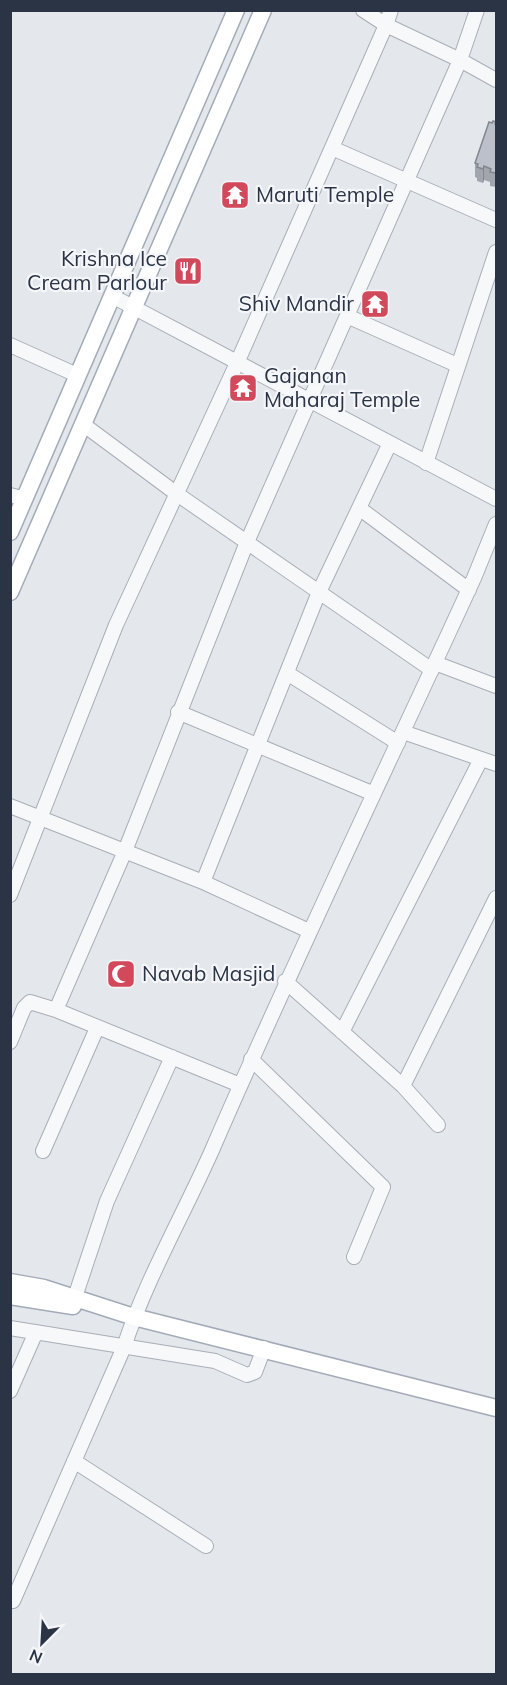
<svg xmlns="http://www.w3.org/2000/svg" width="507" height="1685" font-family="Mulish,sans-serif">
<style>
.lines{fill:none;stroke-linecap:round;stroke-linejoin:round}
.minor-casing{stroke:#a9aeb7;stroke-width:16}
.major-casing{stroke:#a3abb8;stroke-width:19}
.minor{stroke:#f7f8fa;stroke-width:14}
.major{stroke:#fff;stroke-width:16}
.wall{fill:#a1a5ae}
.shaded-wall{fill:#83868d}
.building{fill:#bbc0ca;stroke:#83868d;stroke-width:1.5}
.labels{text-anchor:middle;stroke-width:4.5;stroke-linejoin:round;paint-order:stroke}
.poi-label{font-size:21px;fill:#2b3445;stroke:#f4f6f9;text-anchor:start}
</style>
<rect width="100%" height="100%" fill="#e4e7ec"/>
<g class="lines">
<!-- minor casing -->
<g class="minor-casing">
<path id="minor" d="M363,10L386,25L391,10
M477,10L460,60L496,80
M332,148L496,220
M112,296L496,499
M347,316L457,365
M10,345L77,375
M84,425L177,494L432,670
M426,463L496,252
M10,495L25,499
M359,508L469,590
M435,663L496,686
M287,673L398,743
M178,712L374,794
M403,732L496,764
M10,806L203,882
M10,895L116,625L237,363L386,25L460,60L247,542L125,851L56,1010L240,1085
M309,931L203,882L319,592L390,443
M285,981L403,1086L496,898
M342,1032L481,759
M10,1042L24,1008L30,1002L56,1010
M251,1059L383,1187L354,1257
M403,1086L438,1125
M43,1151L97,1028
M72,1306L107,1201L172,1057
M10,1328L215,1361L247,1375L255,1372L264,1348
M10,1391L36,1332
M74,1461L206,1546
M13,1601L124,1347C146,1279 184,1214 213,1148C296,956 387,768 474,578L496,524"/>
</g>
<!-- major casing -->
<g class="major-casing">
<path id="major" d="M10,532L236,10
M10,592L263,10
M10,1282L44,1288L134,1317L496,1408
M10,1296L73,1306"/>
</g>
<!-- minor -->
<use href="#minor" class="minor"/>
<!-- major -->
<use href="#major" class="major"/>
</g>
<!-- wall -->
<path class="wall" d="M496,122V187L490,186V182L484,180L483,183L477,181V178L475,177V163L492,123Z"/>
<!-- shaded-wall -->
<path class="shaded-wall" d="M484,166V180L483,183V169Z"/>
<!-- building -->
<path class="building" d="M493,121L496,122L495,124L496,125V173L490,172L491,169L484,166L483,169L477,167L478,164L475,163L489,122L492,123Z"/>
<!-- icons -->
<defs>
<g id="temple-square" transform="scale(1.5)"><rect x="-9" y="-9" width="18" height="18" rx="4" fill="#d1495b" stroke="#f4f6f9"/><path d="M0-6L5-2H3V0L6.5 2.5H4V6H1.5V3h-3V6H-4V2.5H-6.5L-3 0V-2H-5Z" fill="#fff"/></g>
<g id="restaurant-square" transform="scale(1.5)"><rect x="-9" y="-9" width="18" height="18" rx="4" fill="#d1495b" stroke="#f4f6f9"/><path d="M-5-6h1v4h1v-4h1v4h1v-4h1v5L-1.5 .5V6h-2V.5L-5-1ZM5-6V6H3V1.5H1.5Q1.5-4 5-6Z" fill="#fff"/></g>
<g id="mosque-square" transform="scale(1.5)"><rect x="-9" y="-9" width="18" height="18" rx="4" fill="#d1495b" stroke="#f4f6f9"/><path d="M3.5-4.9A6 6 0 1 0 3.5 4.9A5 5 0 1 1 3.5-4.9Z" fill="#fff"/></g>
</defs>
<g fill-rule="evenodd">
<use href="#temple-square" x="235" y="195"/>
<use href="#restaurant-square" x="188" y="271"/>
<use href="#temple-square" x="375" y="304"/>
<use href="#temple-square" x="243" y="388"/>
<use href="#mosque-square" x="121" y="974"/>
</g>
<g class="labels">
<!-- poi labels -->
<g class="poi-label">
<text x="256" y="202">Maruti Temple</text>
<text x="167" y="266" text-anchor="end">Krishna Ice<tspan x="167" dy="24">Cream Parlour</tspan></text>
<text x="354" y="311" text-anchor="end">Shiv Mandir</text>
<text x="264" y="383">Gajanan<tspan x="264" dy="24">Maharaj Temple</tspan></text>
<text x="142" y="981">Navab Masjid</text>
</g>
</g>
<!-- border -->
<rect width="507" height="1685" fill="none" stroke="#2b3445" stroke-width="24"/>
<!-- north arrow -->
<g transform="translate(42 1643) rotate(204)" stroke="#f4f6f9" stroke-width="4.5" paint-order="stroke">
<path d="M0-4.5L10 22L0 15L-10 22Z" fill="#2b3445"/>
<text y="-9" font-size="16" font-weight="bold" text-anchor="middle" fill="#2b3445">N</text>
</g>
</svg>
